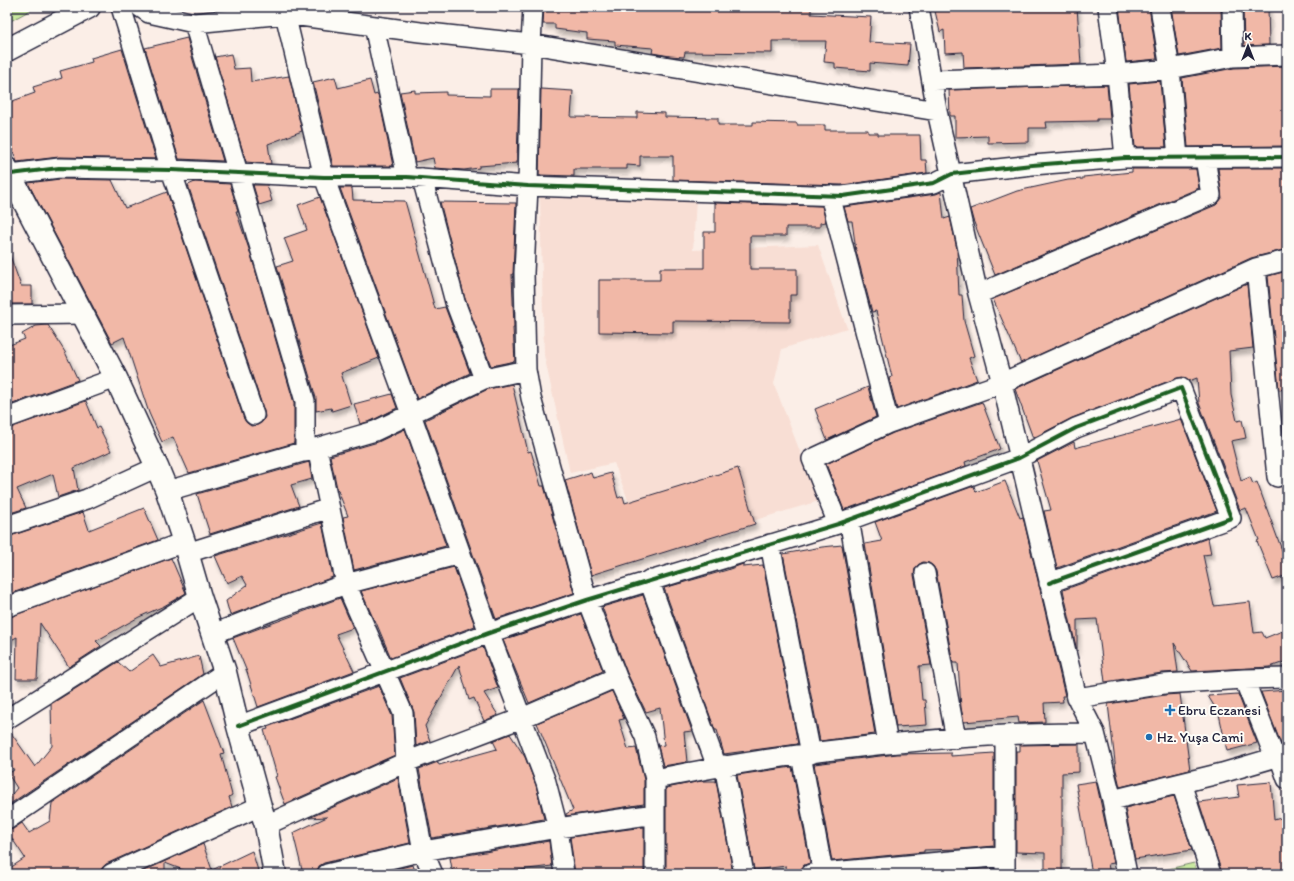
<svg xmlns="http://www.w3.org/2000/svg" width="1294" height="881" font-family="Itim,sans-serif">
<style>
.built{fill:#f8ded4}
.green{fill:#c9e8a0;stroke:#76856e}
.building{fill:#f1b8a7;stroke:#22223b;filter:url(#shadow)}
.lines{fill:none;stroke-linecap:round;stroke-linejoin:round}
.street-casing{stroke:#22223b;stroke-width:22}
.secondary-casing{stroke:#22223b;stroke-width:25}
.street{stroke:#fdfcf7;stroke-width:19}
.secondary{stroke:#fdfcf7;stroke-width:22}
.cycleway-casing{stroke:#fdfcf7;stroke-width:6}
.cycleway{stroke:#1b5e20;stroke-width:4}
.poi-dot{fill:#1f6fb2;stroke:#fdfcf7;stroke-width:1.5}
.labels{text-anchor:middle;stroke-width:4;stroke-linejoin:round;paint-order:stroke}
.poi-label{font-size:14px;fill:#22223b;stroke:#fdfcf7;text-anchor:start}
</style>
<defs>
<filter id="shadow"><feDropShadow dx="2.5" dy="4.5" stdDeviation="2" flood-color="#0004"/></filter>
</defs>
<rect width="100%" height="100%" fill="#fbeee7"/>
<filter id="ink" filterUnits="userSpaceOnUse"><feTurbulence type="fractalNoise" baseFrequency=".025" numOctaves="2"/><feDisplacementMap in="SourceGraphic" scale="8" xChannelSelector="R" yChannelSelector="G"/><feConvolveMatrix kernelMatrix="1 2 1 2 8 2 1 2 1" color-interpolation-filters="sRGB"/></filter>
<g filter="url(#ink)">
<!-- built -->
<path class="built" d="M540,198L696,199L693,250L818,245L847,328L782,349L774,384L819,501L648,552L614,463L570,473L544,355Z"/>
<!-- green -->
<path class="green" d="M7,7H36L7,23Z
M1194,863L1197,874H1147Z"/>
<!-- building -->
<path class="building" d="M544,7H660L688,9V7L811,8V14L871,17L869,42L910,44L908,66L870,63V71L835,68V63L824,62L826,41H772V53L685,52L684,57L670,56L652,53L653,48L615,45V41L587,39V33L555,29V24H543Z
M934,7H1077L1081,64L964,68L963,52L945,53L944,30L940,32Z
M1119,7H1149L1157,59L1126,62Z
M1171,7H1221L1222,48L1179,56Z
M1243,7H1268L1269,45L1244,46Z
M187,38L193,60L223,161L179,159L145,48Z
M122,49L156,159L59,157L17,162L7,135V103L35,93L33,87L62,78L60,71L92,62L91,58Z
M231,54L234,69L250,68L251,82L289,76L302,131L268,144L271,164L246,162L215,57Z
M1287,66V146L1188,147L1182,78L1234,68Z
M335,77L338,88L370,80L374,95L378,94L393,166H333L313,82Z
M1160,81L1166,147H1135L1129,84Z
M1107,85L1110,119H1097V121L1046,122L1047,128H1029V142L988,143V136L955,137V116H950L949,90Z
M490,89H519L517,163L479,166V168L464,170L435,168L433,158L415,162L400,92L415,90V93L446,92V95L490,96Z
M541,89L573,91L571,117L637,118V112L665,113V117L718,118V125H753V122L797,123V125H825V130H868V133H878V135H920L921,160H926L927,173L842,185L673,180V156H640V166L627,165V169H574V176L539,175Z
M1218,168H1287V249L1251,258L1021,363L993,299L1216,205L1219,202L1222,198Z
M1132,169H1196L1199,188L995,275L973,220L970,209L1017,191L1068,180L1083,179V177L1132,172Z
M60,179L112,180L125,208L167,192L244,419L247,423L251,426L257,425L262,422L265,417L264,411L188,185L195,182L230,184L238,211H236L251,255L294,403V443L189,473L173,437L162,442L149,413L124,337L112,343L28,183Z
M253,185H267L272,201L259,205Z
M340,188H352L353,200L405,201L435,309L445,307L470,373L417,399Z
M941,192L944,219L950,217L957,249L959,295H962L964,321L974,356L969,358L977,380L897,409L889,378L892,377L876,311L872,312L856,251L852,221H848L844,207L936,194Z
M320,197L379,358L341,373L351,405L332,411L331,408L316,411V398L277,266L293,261L284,238L307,230L298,205Z
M440,202L516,203L513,274H512L514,328H513L515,361L491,366L465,299Z
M715,203L822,206L826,222L820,223V227H786V236H750V269H797V295H790V322L673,321V333L599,332V280H660V268H704V232H715Z
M7,253H9L21,286H32V304H7Z
M1287,271V389L1279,390L1268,276Z
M1247,284L1253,348L1229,351L1231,395L1237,421L1242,420L1246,438L1231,441L1241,481L1250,477L1253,484L1257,482L1287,564V575L1273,580L1257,541L1259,540L1246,508L1240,510L1199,403L1197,378L1189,381L1183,377L1177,378L1072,418L1033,438L1015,389Z
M48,325L65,352L78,380L7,406V346L25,339L22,334L36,326Z
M512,384L528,452L531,451L541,486H544L574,593L496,619L425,420L488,389Z
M868,387L876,417L827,440L815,409Z
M392,394L397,408L371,421L360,424L354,404Z
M86,401L97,428L99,427L111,451L74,468L78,490L58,497L53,474L17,489L26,508L7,514V429Z
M982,402L1000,449L965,462L966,466L844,510L826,464L893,433Z
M1181,419L1217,511L1057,568L1044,511L1051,510L1037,461L1074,442L1075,448Z
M405,429L446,546L354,570L343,517L348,516L337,488L330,456L378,442Z
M309,462L312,479L291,485L299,506L210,534L197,494Z
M738,468L755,524L591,575L565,480L591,472L593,478L611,473L618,498L623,496L625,503Z
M1005,481L1020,518L1023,517L1065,696H1062L1063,702L1044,703L1045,722L1019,723L1018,717L964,722L961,708L958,663H953L936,571L933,566L929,563L923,562L918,565L915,569L914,575L931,665L919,666L922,700H925L927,725L896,727L865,544L882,541L875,522L974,486L976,492Z
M144,508L158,540L7,595V537L83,512L89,530Z
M322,523L333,577L230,615L226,601L247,585L242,576L227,583L215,556Z
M1208,538L1211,554L1203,555L1214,606L1250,602L1254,633L1262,632L1265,638L1287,629V661L1270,667L1192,671L1174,643L1178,672L1162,673L1105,682L1097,619L1077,620V651L1063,590Z
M842,545L875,734L820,741L783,554L822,547Z
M171,558L186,593L164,606L139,617L96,641L101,646L69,667L40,623L37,679H16L17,637L7,642V618Z
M743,564V567L763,565L798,744L724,754L717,730H715L664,588L727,570Z
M454,567L475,626L391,658L375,620H374L361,591Z
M643,595L692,731L684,732L687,762L663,766L658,746L664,745L660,708L646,712L627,673L602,607Z
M340,598L353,628L336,634L354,671L258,707L247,672L233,638Z
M581,614L603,671L529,703L503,640Z
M483,647L498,688L484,693L498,715L484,721L474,698L469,700L459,665L425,726L430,741L416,746L414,712L400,678Z
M153,655L161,667L199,656L203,674L7,806V800L17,788L8,774L14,770L7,760V730H9L35,767L52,746L51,704L118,662L129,672Z
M379,686L392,716L395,755L285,804L275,777L277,776L264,730L268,729L267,727Z
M1287,690V743L1281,744L1261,692Z
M612,691L624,719L619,720L628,749L636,748L644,780V804L566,816V814L573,810L537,723Z
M1180,694L1190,770L1120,787L1116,770L1108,704L1165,695Z
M1238,694L1257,743L1227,751L1219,714L1208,696Z
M204,700L224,753L221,754L232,795L229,797L232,807L106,864L102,868L100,874H7V870L25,858L7,831L13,829L22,823L29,833L50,821L52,803Z
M510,734L525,757L536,785L544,819L432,838L419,769L438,762L439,765L497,749L493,741Z
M1079,744V772L1062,773V874H1045V853L1016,852V751H1020V745Z
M951,753V756L994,753V846L959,849L924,850V852L832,861L814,764L897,754Z
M792,767L810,863L804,865L801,869L800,874H786V866L754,870L737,775Z
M398,778L410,843L324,863L319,866L316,874H303L293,833L327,817L309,818Z
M701,781H716L733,873L666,874V788Z
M1096,781L1114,863L1108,864L1110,874H1092L1076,784Z
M1271,782L1274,820L1287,816V874H1222L1199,802L1239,797L1237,785Z
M1174,796L1192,850L1135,859L1125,808Z
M644,827V872L609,874H575L570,837Z
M549,841L552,866L503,872V874H453L450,858Z
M203,844L212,870L252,851L259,874H194L165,863V874H137Z
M413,865L416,874H374Z"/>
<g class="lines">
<!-- street casing -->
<g class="street-casing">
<path id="street" d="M121,7L171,170L254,415
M140,7L149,13L194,23L285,14L420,32L531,44L937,111
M533,7L531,44L528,186L524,273L526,370L531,398L587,600L617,677L645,737L655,779V874
M919,7L937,111L978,294L1002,383L1077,698L1095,733L1112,800L1127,874
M1108,7L1117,74L1125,158
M1160,7L1170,69L1178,158
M1232,7L1233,57
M285,14L324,177L411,414L489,633L546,782L558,828L564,874
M194,23L305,401V452
M374,26L407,177
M933,80L1117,74L1170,69L1233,57L1287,55
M11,174L59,168L171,170L324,177H407L528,186L843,196L934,183L952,174L1032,165L1125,158L1287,157
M422,178L455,302L484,379
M830,195L889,423L1002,383L1256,268L1287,260
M1256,268L1277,477
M978,294L1211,195L1205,158
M7,315L84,314
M7,418L116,378
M317,448L346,584L403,713L406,762L423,851L433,874
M167,491L375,431L484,379L526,370
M849,519L888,744
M838,524L812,459L889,423
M7,526L87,499L157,467
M770,544L811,754
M187,553L330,508
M925,573L956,739
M649,580L717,767
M7,607L184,542
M213,634L271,611L346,584L460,554
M1244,679L1275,758
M1077,698L1164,684L1244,679L1287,678
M7,719L200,597
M238,726L489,633L587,600L838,524L1019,458L1076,428L1181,388L1231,518L1049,583
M801,755L823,873
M1279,756L1287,779
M724,765L744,874
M655,779C770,756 887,741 1004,735C1035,733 1065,733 1095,733
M1181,783L1211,874
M1112,800L1222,773L1287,754
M7,820L225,672
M266,825L406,762L522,718L617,677
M111,874L260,806
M327,874L423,851L558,828L655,814
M811,874L1004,856
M1005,874V735"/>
</g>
<!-- secondary casing -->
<g class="secondary-casing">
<path id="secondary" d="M7,50L89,7
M7,169L116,378L157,467L167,491L184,542L200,597L225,672L238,726L260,806L266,825L275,874"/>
</g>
<!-- street -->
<use href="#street" class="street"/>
<!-- secondary -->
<use href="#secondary" class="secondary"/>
<!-- cycleway casing -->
<g class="cycleway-casing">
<path id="cycleway" d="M11,174L59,168L171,170L324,177H407L528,186L843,196L934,183L952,174L1032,165L1125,158L1287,157
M238,726L489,633L587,600L838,524L1019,458L1076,428L1181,388L1231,518L1049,583"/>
</g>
<!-- cycleway -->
<use href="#cycleway" class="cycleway"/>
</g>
</g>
<!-- markers -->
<g class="poi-dot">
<path d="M1168 704h4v4h4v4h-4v4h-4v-4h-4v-4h4z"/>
<circle cx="1149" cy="737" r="4"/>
</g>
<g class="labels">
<!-- poi labels -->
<g class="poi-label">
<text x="1178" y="715">Ebru Eczanesi</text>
<text x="1157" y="742">Hz. Yuşa Cami</text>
</g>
</g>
<!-- margin -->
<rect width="1294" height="881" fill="none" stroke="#fdfcf7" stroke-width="24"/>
<rect x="12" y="12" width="1270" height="857" fill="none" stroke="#22223b" stroke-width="1.5" filter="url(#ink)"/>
<!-- north arrow -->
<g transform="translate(1248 46)" stroke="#fdfcf7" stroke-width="3" paint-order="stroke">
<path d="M0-3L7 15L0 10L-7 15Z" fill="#22223b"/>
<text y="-6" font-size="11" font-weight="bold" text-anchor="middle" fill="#22223b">K</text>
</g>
</svg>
